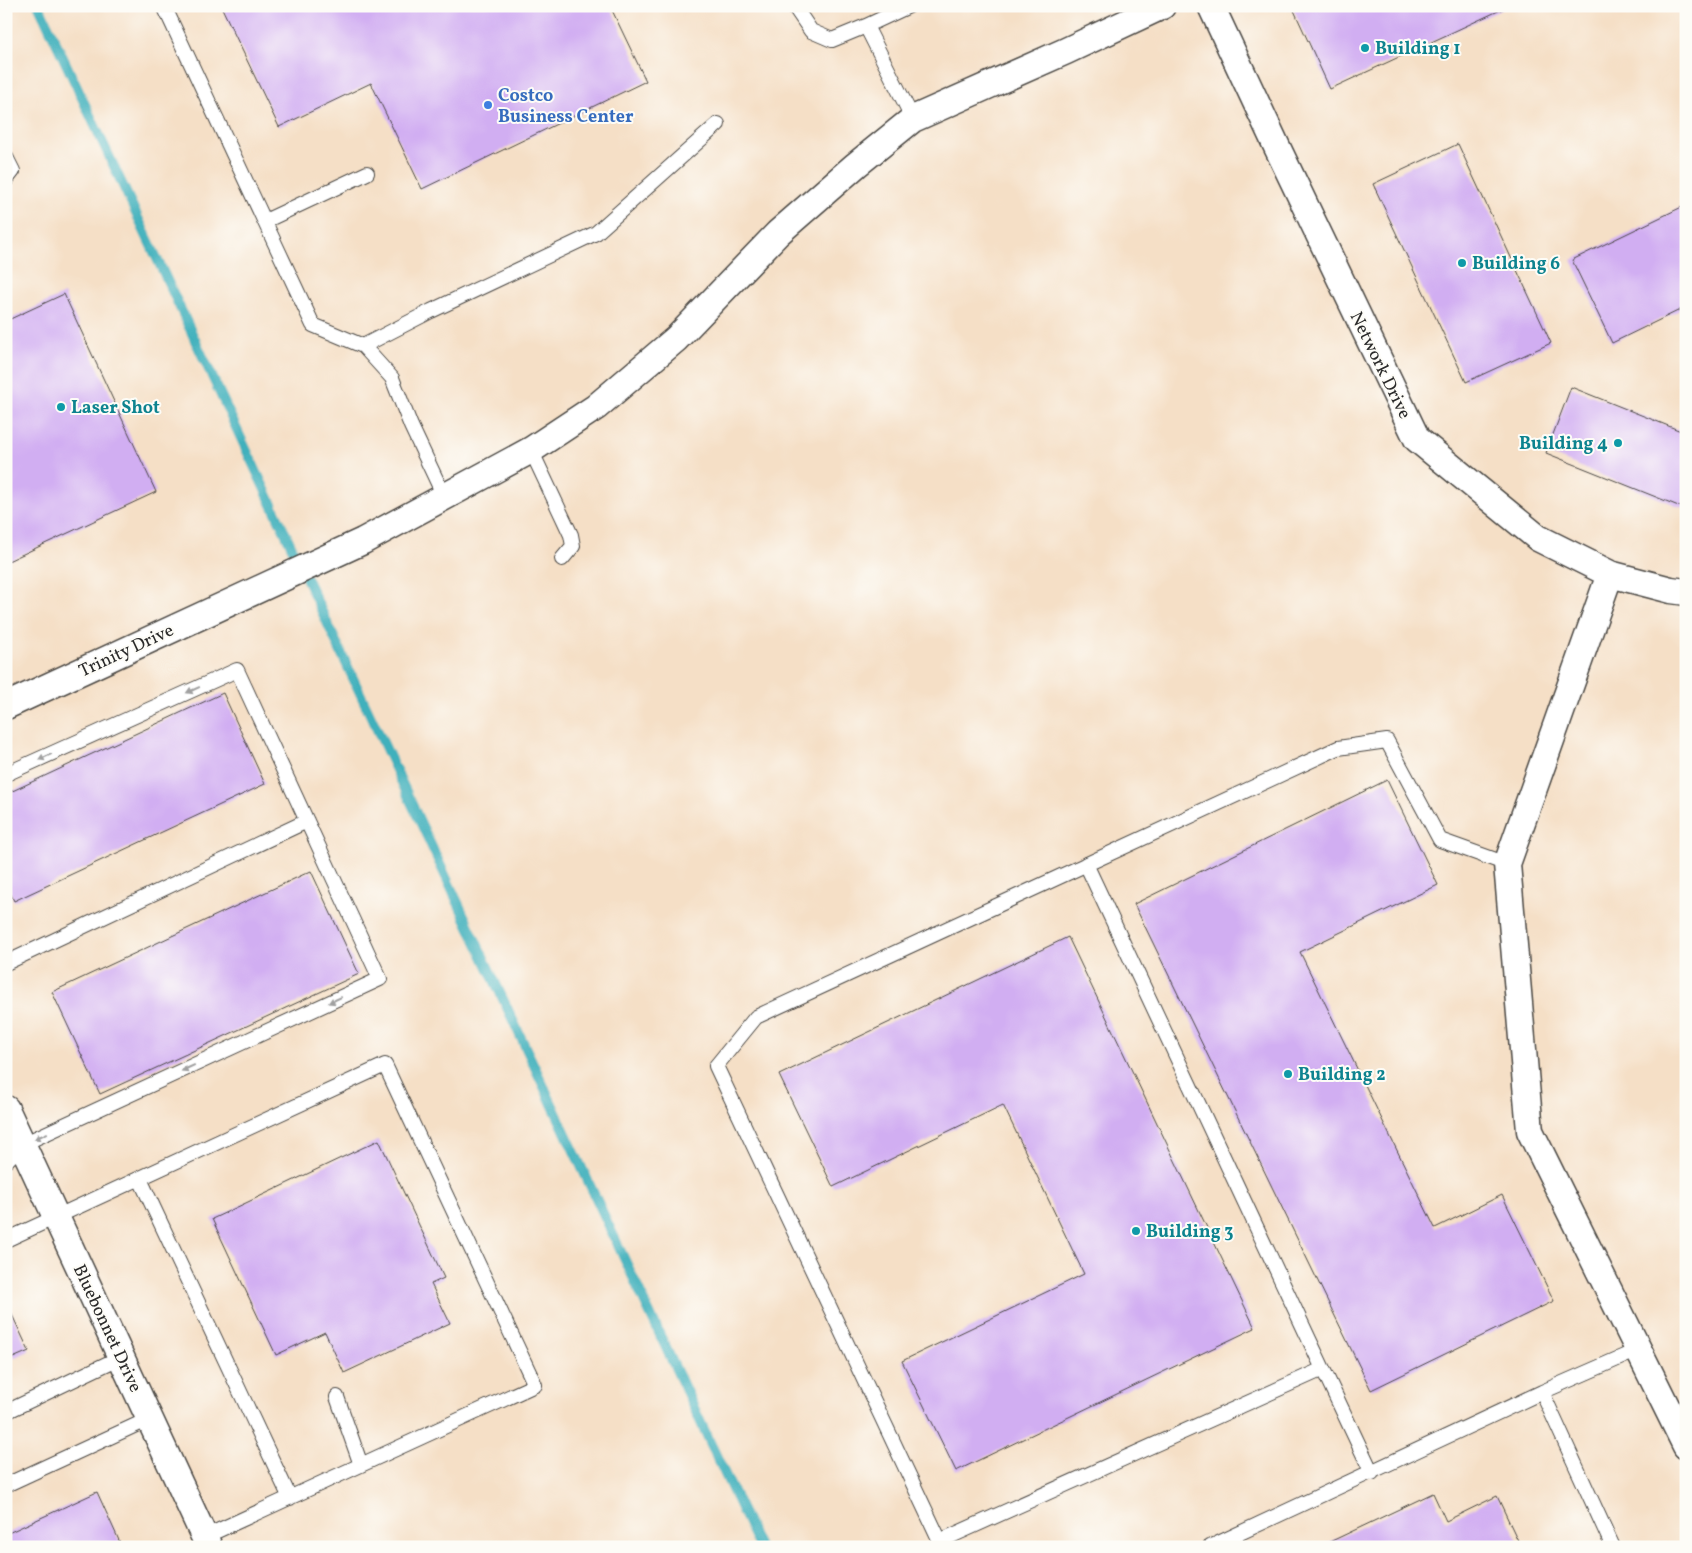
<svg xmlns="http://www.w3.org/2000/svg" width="1692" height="1553" font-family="Vollkorn,serif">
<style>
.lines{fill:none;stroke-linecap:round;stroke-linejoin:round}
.stream{stroke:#41b0bc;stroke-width:10}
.building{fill:#d1aef2}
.lane-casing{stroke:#494642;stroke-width:16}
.street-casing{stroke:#494642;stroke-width:29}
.lane{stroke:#fff;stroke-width:14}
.street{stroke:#fff;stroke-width:26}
.oneway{fill:#a0a0a0}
.culture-dot{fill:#0f9aa8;stroke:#fdfcf7;stroke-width:2}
.shop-dot{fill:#3f7fe0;stroke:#fdfcf7;stroke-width:2}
.labels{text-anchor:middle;stroke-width:4;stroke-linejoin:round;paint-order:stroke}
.culture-label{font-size:18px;font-weight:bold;fill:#0d838f;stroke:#fdfcf7;text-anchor:start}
.shop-label{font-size:18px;font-weight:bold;fill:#366cbe;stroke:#fdfcf7;text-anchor:start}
.street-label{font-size:18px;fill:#2b2b2b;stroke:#fdfcf7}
</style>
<rect width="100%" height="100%" fill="#fdfcf7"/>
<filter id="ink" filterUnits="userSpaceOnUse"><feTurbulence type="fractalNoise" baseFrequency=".02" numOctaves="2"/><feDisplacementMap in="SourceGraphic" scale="10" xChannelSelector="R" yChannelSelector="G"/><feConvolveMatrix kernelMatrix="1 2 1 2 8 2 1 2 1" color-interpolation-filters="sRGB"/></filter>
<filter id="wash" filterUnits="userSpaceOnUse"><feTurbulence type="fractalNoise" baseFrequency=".0096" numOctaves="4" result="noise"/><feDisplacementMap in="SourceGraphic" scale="20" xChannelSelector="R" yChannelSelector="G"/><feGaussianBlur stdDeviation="1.12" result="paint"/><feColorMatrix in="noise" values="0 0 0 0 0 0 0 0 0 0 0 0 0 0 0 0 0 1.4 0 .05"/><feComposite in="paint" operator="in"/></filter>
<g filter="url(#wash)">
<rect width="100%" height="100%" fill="#f5dfc6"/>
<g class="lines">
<!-- stream -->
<path class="stream" d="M39,6L759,1547"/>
</g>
<g id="blocks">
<!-- building -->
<path class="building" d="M221,6H610L646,81L422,189L371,83L279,127Z
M1292,6H1509L1330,89Z
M1458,144L1551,343L1466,382L1373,184Z
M1686,205V307L1612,343L1572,260Z
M64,294L156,492L6,562V321Z
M1571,387L1686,433V509L1546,453Z
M223,693L265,784L14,901L6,884V794Z
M1387,780L1438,885L1300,952L1435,1228L1502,1195L1554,1301L1371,1390L1134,904Z
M311,871L359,974L100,1094L52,992Z
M1068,937L1255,1328L956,1471L902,1361L1084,1274L1003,1105L833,1187L779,1075Z
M379,1140L444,1278L431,1284L450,1323L344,1373L325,1332L276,1355L212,1219Z
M6,1302L29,1351L6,1361Z
M97,1492L122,1547H6V1534Z
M1433,1493L1446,1521L1497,1496L1521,1547H1319Z"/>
</g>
</g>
<g filter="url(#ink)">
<use href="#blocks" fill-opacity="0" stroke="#494642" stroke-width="1"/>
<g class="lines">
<!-- lane casing -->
<g class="lane-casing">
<path id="lane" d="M164,6L313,325L363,346L392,378L411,426L444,496
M794,6L811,31L832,40L866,26L913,119
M866,26L909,6
M6,157L13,171L6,180
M265,221L367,173
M363,346L431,311L596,233L718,124
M531,450L571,535L573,546L562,559
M6,774L237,670L380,979L23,1144L6,1161
M1086,864L1323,1369L940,1541L716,1066L756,1017L1338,748L1387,741L1440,840L1507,864
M6,963L307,821
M140,1179L290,1498
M6,1240L385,1065L535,1385L204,1537
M1323,1369L1372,1473
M1542,1392L1613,1547
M337,1397L361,1465
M6,1412L121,1357
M6,1485L149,1419
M1210,1547L1542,1392L1638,1350"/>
</g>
<!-- street casing -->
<g class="street-casing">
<path id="street" d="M1211,6L1277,147L1417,439L1538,538L1610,574L1671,590L1686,592
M1610,574L1507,864L1530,1131L1686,1446
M6,706L363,541L531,450L596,407L676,339L778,233L856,165L913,119L1066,51L1162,6
M6,1109L209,1547"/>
</g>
<!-- lane -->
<use href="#lane" class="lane"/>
<!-- street -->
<use href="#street" class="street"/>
</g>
<!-- one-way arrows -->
<defs><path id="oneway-solid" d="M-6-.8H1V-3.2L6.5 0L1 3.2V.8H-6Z" transform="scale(1.25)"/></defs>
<g class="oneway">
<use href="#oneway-solid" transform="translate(193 690) rotate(156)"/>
<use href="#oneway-solid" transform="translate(45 757) rotate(156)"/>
<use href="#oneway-solid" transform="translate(335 1000) rotate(155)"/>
<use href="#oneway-solid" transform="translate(188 1068) rotate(155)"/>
<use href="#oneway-solid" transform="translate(41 1136) rotate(155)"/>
</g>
</g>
<!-- markers -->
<g class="culture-dot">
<circle cx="1365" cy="48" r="5"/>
<circle cx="1462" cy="263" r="5"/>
<circle cx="61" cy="407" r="5"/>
<circle cx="1618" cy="443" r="5"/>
<circle cx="1288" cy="1074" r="5"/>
<circle cx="1136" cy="1231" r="5"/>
</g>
<circle class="shop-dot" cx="488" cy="105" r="5"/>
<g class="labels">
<!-- culture labels -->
<g class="culture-label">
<text x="1375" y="54">Building 1</text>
<text x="1472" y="269">Building 6</text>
<text x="71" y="413">Laser Shot</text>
<text x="1608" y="449" text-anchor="end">Building 4</text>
<text x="1298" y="1080">Building 2</text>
<text x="1146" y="1237">Building 3</text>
</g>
<!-- shop labels -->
<g class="shop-label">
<text x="498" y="101">Costco<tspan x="498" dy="21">Business Center</tspan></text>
</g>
<!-- street labels -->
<g class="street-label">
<text transform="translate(1381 365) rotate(64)" y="6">Network Drive</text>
<text transform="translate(126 650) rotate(-25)" y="6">Trinity Drive</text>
<text transform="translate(108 1328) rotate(65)" y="6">Bluebonnet Drive</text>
</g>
</g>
<!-- margin -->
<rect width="1692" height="1553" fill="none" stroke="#fdfcf7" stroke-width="25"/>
</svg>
